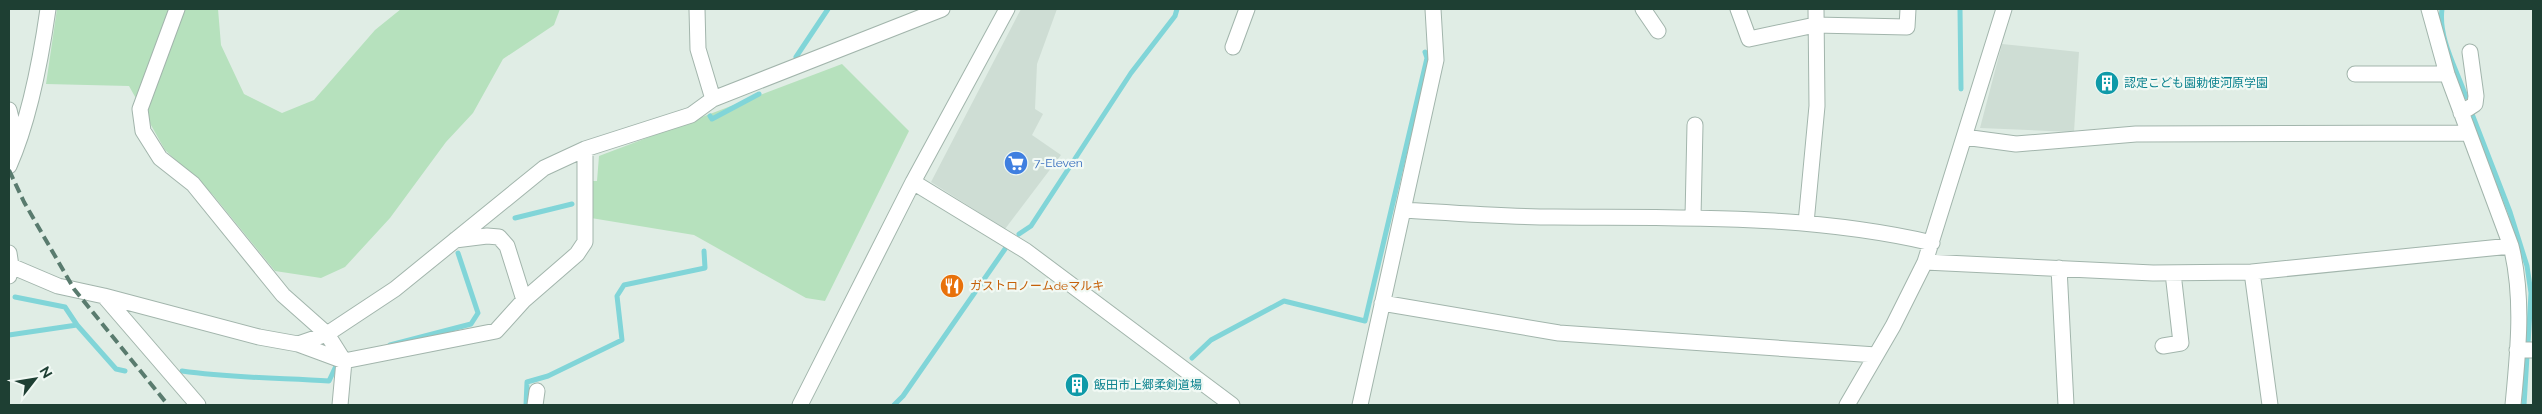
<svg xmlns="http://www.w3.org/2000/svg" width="2542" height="414" font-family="Raleway,'Noto Sans JP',sans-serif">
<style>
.built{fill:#ceddd4}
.green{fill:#b6e1bd}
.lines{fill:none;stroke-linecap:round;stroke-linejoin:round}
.stream{stroke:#81d5d8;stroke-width:5}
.minor-casing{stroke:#a2b5ac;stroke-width:17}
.minor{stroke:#fff;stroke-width:15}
.rail{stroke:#597b6e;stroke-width:4;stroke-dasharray:10 5;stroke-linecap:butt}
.labels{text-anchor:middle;stroke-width:4.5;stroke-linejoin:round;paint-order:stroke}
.culture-label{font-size:12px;fill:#0d838f;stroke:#f1f9f4;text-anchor:start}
.shop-label{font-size:12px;fill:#366cbe;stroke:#f1f9f4;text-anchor:start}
.food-label{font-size:12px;fill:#c56008;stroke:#f1f9f4;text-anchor:start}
</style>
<rect width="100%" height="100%" fill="#e0ede5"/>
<!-- built -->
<path class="built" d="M1021,9H1057L1037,64L1035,109L1043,114L1032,135L1061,155L1005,229L931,182Z
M2002,44L2079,52L2074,132L1980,128Z"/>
<!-- green -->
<path class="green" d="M57,9H218L221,45L244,94L282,113L314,100L375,30L401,9H560L554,25L503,59L473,113L446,142L390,218L345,267L321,278L275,271L213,195L165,150L129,86L46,84Z
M842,64L909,131L825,301L806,298L694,235L591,218L588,181H597L599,156Z"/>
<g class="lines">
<!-- stream -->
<path class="stream" d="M1960,9L1961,89
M2442,9C2438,38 2457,70 2466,97
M796,57L828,9
M2472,114L2510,212L2527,266L2531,293L2528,344
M710,116L712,119L759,94
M515,218L572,204
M1019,234L1031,226L1131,73L1175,16L1177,9
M15,297L65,307L77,325
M9,335L77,325L116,369L125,371
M390,345L471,324L478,313L458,253
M1192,358L1211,340L1284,301L1365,321L1427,58L1425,52
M182,371C230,378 279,378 329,381L336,366
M526,405L527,382L548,376L622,340L617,296L624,285L705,268L704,251
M894,405L903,396L1005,249
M2524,405L2527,356"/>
<!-- minor casing -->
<g class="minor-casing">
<path id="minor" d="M177,9L140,109L143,131L160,158L193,184L283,295L327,334L344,361L298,344
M697,9L698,49L713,99
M1643,9L1658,31
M1738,9L1749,39L1815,25L1907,27L1908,9
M2429,9L2447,74L2511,246C2524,297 2518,353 2513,405
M1233,47L1247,9
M2355,74H2447
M9,110L17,142
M2461,113L2475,104L2476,96L2470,52
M1964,137L2016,144L2136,134L2469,133
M9,166C29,121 41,58 48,9
M913,182L1026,251L1232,405
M1403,210C1453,213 1504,217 1554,217C1681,218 1808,214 1932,243
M1693,217L1695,125
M1806,223L1817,106L1816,9
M455,240L487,236L499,237L507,246L524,300
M9,253L11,266L9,276
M1925,262L2153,273L2252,272L2511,246
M11,266L58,286L104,296L259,337L298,344L327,334L395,289L544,168L585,149L691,115L713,99L942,9
M2059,268L2066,405
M2252,272L2270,405
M104,296L198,405
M1382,303L1559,333L1876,355
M2163,346L2181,343L2173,273
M2517,350H2533
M340,405L344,361L496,331L524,300L577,254L585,242V149
M535,405L537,391
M800,405L913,182L1007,9
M1360,405L1436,60L1433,9
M1847,405L1893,326L1925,262L2004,9"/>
</g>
<!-- minor -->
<use href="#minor" class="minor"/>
<!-- rail -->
<path class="rail" d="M9,170L24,202L74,289L168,405"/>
</g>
<!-- icons -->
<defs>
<g id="building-disc" transform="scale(1.25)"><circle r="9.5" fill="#0f9aa8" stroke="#f1f9f4"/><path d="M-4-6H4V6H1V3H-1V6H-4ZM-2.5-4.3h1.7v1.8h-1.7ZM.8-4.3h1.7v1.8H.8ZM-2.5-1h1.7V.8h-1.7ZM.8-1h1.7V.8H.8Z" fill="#fff"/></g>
<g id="supermarket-disc" transform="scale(1.25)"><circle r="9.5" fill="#3f7fe0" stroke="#f1f9f4"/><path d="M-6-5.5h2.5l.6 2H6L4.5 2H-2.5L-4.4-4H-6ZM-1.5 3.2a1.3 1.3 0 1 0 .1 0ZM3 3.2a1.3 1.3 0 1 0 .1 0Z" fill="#fff"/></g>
<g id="restaurant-disc" transform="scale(1.25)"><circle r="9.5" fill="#e8710a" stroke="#f1f9f4"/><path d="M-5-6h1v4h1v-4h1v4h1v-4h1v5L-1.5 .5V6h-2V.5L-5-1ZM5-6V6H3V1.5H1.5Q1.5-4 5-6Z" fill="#fff"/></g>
</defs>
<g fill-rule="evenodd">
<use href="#building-disc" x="2107" y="83"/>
<use href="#supermarket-disc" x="1016" y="163"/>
<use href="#restaurant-disc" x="952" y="286"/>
<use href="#building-disc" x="1077" y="385"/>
</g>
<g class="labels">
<!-- culture labels -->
<g class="culture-label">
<text x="2124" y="87">認定こども園勅使河原学園</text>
<text x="1094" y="389">飯田市上郷柔剣道場</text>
</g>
<!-- shop labels -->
<g class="shop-label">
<text x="1034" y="167">7-Eleven</text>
</g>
<!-- food labels -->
<g class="food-label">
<text x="970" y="290">ガストロノームdeマルキ</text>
</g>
</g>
<!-- border -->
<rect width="2542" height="414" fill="none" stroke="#1e3f33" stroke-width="20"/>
<!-- north arrow -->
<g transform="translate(35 379) rotate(59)" stroke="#f1f9f4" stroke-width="4" paint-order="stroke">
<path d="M0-4L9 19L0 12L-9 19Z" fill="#1e3f33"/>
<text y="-8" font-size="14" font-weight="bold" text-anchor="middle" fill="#1e3f33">N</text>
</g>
</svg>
